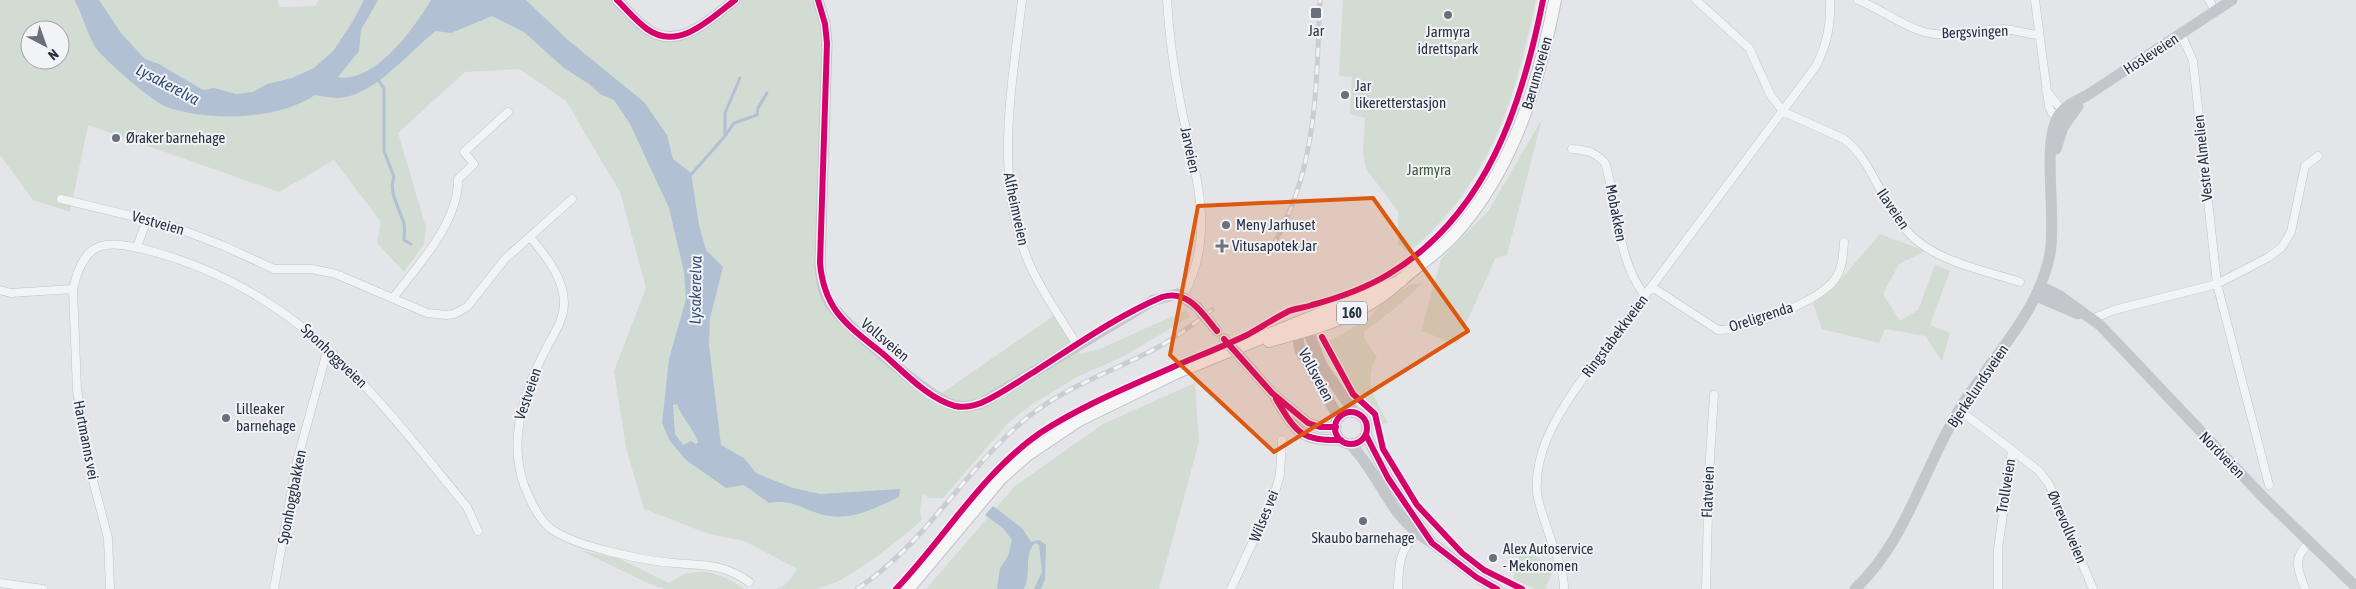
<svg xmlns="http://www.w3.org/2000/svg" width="2356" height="589" font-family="'Asap Condensed',sans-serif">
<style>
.green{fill:#d3dcd3;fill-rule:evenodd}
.water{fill:#b1c0d3;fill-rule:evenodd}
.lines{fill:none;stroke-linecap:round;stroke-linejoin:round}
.stream{stroke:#b1c0d3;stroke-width:3}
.minor-casing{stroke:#c1c3c6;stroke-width:9}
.primary-casing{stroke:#c0c2c6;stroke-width:14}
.minor{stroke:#f2f3f5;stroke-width:8}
.secondary{stroke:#c3c6ca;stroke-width:11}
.primary{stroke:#f6f6f7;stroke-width:12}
.rail-casing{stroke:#cccdd0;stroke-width:5}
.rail{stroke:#f1f3f7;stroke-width:3;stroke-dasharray:9;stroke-linecap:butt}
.secondary-bridge{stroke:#c3c6ca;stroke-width:11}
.cycleway-casing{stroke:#f1f3f7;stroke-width:9}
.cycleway{stroke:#d6006c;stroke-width:6}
.marked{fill:#de570f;fill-opacity:0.2;stroke:#de570f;stroke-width:4;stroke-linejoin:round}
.poi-dot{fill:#6a707c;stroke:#f1f3f7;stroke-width:2}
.labels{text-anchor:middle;stroke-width:4;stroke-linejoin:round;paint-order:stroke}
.shield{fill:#f1f3f7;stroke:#656b78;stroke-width:1}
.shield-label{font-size:14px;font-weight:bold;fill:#293142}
.poi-label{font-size:15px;fill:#293142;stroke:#f1f3f7;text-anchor:start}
.street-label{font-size:15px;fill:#293142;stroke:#f1f3f7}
.park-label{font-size:15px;fill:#3c5d37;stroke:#f1f3f7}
.water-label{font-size:16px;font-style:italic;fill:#334d76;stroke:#f1f3f7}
</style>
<rect width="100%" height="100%" fill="#e3e5e8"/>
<!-- green -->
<path class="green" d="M0,0H278L279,7L315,6L319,0H617L656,35H685L735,0H817L825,24L821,277L835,311L936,397L1058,313L1080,354L1100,349L1186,310L1190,317L1124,356L1077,377L1031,405L1008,423L943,498H929L924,494L922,496L920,510L922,520C900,539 844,586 815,589C802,589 788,589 776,589L785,585L798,569L744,541L709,534L644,509L626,448L614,371L646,288L620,192L566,101L519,69L465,72L398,133L426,227L424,244L404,272L377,243L381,222L334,160L279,192L88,125L70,212L33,200L0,155ZM30,30H60V60H30Z
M1343,0H1536C1519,78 1502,149 1449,212C1436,227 1424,240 1408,252L1398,245V211L1366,169L1363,152L1365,118L1350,114L1352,77L1339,76Z
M1542,119L1507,255L1495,259L1457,344L1421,331L1441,259L1489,210Z
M1880,234L1925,251L1899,264L1883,294L1900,321L1918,310L1935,265L1950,271L1930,325L1950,333L1942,361L1925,336L1885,329L1879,343L1822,329L1813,303L1835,286Z
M1423,283L1399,305L1364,332V337L1377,357C1362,381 1376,401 1388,423L1382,424L1377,411L1355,390L1328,342L1368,319L1384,301L1410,285Z
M1195,383L1199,442L1159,589H926L1015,486L1103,424Z
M1521,546L1554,569L1545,589H1535L1513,580Z
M582,551L618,558L669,583C695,564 719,571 744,589H664L647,583Z"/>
<!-- water -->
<path class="water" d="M74,0H99L121,33L145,59L159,64L203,90L214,88L236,94L253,92L267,84L292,78L314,68L334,50L353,21L364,0H378L361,30L359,51L338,77C375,84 415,27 431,0H526L568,40L644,102L667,135L673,159L691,173L699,225L706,250L723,267L710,318L709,345L721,445L744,458L756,473L793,488L820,494L900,489L899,497C877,507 854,520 829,516C805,512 795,498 769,503L744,485L726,488L686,460L670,441L662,423L669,359L686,299L684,272L669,208L630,124L614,100L600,94L589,84L564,68L524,32L492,16L451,33L436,31C407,53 375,96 338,98C331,98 322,96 315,95C279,120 208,122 167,107C150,100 112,66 99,52C89,41 83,14 74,0ZM677,404C682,418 693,428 698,442L696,444L691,441L683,445L675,434L673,405Z
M993,506L1022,528L1031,542L1039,540L1046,545L1045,579L1041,589H1034L1042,572C1041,562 1040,555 1039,545L1035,543C1023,555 1032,573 1024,589H997L1000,568L1008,556L1012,540L1003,528L985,515Z"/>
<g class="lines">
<!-- stream -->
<path class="stream" d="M378,79L384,89V151L394,177C388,192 400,209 404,224C405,229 404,235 404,240L411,244
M725,136L734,123L757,115L758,108L767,93
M688,178L725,136V113L740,78"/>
<!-- minor casing -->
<g class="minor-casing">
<path id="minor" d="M1022,0C1012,87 993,179 1029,263C1041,291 1061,318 1077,345
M1167,0C1169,36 1174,71 1181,106C1194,172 1218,233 1183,296
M1696,0L1749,48L1771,96L1784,112L1844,139C1873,161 1881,203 1906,230C1932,261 1983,270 2020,282
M1858,0C1881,9 1900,25 1924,32C1950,39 1977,29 2004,29C2016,30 2027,34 2038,35
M2035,0L2049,107L2052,113L2062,117
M2209,0L2215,11
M2181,34L2193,61L2217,284L2269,485
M2046,90L2065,114
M1572,149C1587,150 1595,152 1605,163C1619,207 1616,258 1645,296
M61,199L169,225L224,246L274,269H312L336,274L427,313L446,315L454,314L467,307L505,259L572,199
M530,237C546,256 564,278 564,303C564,320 553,335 546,349C522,395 505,447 529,497C534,508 541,521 550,528C572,546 645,561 674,563C705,566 722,563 749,582
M137,247L147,219
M1652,287L1718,330C1745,330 1819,302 1835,279C1843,268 1843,254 1844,242
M73,289L77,390L90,469L108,538L110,589
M0,290L11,293L73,289C84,241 103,239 147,250C301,290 372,392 467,507L478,531
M393,298C418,265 459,222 458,179L474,164L464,152L508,112
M2092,319L2114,310L2217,284L2269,257L2282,247L2291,232L2305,166L2318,156
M1959,410L2012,450L1998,549V589
M2012,450L2039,471L2049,484L2093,589
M0,583L43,589
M274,589L297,461L328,348
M1231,589L1274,496L1280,474L1282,440
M1398,589C1399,561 1399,551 1419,531
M1564,589C1564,570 1555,552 1549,534C1545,521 1539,507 1537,493C1534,454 1555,419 1576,388L1816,66C1827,44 1831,25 1830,0
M1706,589L1709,474L1714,395
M2305,589C2298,569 2292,559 2309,543"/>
</g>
<!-- primary casing -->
<g class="primary-casing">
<path id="primary" d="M1269,341C1299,332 1330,325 1358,310C1374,302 1388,292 1401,280C1418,265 1437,253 1453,236C1513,170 1538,86 1555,0
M908,589L1001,478L1027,455L1079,420L1175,373L1401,281"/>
</g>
<!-- minor -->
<use href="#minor" class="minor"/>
<!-- secondary -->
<path class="secondary" d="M617,0C627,10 636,21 647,29C679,52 711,18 735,0
M818,0L825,24L827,43L820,263C821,277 822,291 830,303C843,324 930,398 953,405C962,408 971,406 980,404L1154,300L1178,294L1197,307
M2056,149L2063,127L2078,106
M2040,286L2060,296L2100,325L2264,498L2356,587
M2036,296L2078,314
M1305,323L1322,366L1354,412
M1300,325L1297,333L1300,350L1339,418
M1245,362L1272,393L1308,423L1320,427H1336
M1276,399C1296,432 1300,441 1341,440
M1335 428a16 16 0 1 1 32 0a16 16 0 1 1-32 0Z
M1366,435L1388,478L1431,542
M1350,444C1370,464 1381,490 1398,513C1409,527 1417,533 1432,543C1455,559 1471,575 1497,589
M1855,589C1907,540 1923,469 1959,410C1990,359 2038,315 2050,254C2057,218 2041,141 2059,115C2066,105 2076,101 2086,96L2232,0"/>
<!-- primary -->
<use href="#primary" class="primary"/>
<!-- rail casing -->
<g class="rail-casing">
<path id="rail" d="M1272,247C1318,168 1316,88 1320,0
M857,589C926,544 965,468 1028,417C1069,384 1118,370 1162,345C1180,335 1196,322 1212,310"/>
</g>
<!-- rail -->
<use href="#rail" class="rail"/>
<!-- secondary-bridge -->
<path class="secondary-bridge" d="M1197,307L1217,331
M1224,339L1245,362"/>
<!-- cycleway casing -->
<g class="cycleway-casing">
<path id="cycleway" d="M617,0C627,10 636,21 647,29C679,52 711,18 735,0
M818,0L825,24L827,43L820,263C824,310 847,325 882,353C903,371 928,399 955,406C964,408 973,406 981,403C1000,395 1017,382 1034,372C1075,346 1117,316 1162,297C1188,289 1202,313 1217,331
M1322,337L1353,394L1375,414L1383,449L1417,505L1462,553L1484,570L1522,589
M1224,339L1272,393L1308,423L1320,427H1336
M1276,399C1296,432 1300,441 1341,440
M1335 428a16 16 0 1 1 32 0a16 16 0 1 1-32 0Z
M1366,435L1388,478L1432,543L1476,577L1497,589
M896,589C945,538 981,474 1040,433C1081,406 1128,387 1173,367C1198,356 1225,346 1249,334C1263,326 1275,318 1289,311C1296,308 1304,308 1312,305C1338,298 1366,288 1389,274C1487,215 1522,105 1543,0"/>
</g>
<!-- cycleway -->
<use href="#cycleway" class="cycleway"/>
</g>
<!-- marked area -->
<path class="marked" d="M1373,198L1468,331L1274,452L1170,355L1198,206Z"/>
<!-- markers -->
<g class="poi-dot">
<rect x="1310" y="7" width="12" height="12" rx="2.5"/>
<circle cx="1448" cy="15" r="5"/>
<circle cx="1345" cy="95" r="5"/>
<circle cx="116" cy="138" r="5"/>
<circle cx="1226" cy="225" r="5"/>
<path d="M1219.5 238.5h5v5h5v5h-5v5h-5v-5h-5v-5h5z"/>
<circle cx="226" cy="418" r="5"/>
<circle cx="1363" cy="521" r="5"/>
<circle cx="1493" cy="558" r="5"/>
</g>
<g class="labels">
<!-- shield labels -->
<rect class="shield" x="1337" y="301.5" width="30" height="23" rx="4"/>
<g class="shield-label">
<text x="1352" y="318">160</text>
</g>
<!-- poi labels -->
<g class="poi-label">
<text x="1316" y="36" text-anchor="middle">Jar</text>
<text x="1448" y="37" text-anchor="middle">Jarmyra<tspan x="1448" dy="17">idrettspark</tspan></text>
<text x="1355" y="91">Jar<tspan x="1355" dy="17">likeretterstasjon</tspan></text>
<text x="126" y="143">Øraker barnehage</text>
<text x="1236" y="230">Meny Jarhuset</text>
<text x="1232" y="251">Vitusapotek Jar</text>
<text x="236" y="414">Lilleaker<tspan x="236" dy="17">barnehage</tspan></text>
<text x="1363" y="543" text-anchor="middle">Skaubo barnehage</text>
<text x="1503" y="554">Alex Autoservice<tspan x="1503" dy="17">- Mekonomen</tspan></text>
</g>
<!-- street labels -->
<g class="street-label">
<text transform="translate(1975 32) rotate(-2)" y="5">Bergsvingen</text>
<text transform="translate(2151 54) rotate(-33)" y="5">Hosleveien</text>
<text transform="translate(1537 73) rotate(-74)" y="5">Bærumsveien</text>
<text transform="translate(1190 150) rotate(78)" y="5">Jarveien</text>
<text transform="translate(2203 158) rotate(-96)" y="5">Vestre Almelien</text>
<text transform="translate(1016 209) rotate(78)" y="5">Alfheimveien</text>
<text transform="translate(1893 209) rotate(56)" y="5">Ilaveien</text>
<text transform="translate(1616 213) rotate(79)" y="5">Mobakken</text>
<text transform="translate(158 223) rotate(16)" y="5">Vestveien</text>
<text transform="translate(1761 317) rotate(-18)" y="5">Oreligrenda</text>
<text transform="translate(1615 336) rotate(-53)" y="5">Ringstabekkveien</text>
<text transform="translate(885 340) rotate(40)" y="5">Vollsveien</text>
<text transform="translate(334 356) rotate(44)" y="5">Sponhoggveien</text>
<text transform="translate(1316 375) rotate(62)" y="5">Vollsveien</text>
<text transform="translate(1978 386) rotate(-56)" y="5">Bjerkelundsveien</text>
<text transform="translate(528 394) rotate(-71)" y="5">Vestveien</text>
<text transform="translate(86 440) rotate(79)" y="5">Hartmanns vei</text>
<text transform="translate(2222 455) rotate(46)" y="5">Nordveien</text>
<text transform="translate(2006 486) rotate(-81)" y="5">Trollveien</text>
<text transform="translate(1708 492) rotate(-88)" y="5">Flatveien</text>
<text transform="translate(292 497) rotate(-79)" y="5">Sponhoggbakken</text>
<text transform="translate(1264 516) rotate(-68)" y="5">Wilses vei</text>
<text transform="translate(2067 527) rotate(67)" y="5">Øvrevollveien</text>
</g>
<!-- park labels -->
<g class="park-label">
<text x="1429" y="175">Jarmyra</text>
</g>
<!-- water labels -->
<g class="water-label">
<text transform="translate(168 84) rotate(28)" y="6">Lysakerelva</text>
<text transform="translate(695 290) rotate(-89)" y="6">Lysakerelva</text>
</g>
</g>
<!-- north arrow -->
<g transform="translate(45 45) rotate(139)"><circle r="24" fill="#f1f3f7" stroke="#a1a5af"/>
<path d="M0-4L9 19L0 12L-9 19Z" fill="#6a707c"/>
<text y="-8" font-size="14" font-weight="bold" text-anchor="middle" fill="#293142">N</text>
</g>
</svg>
